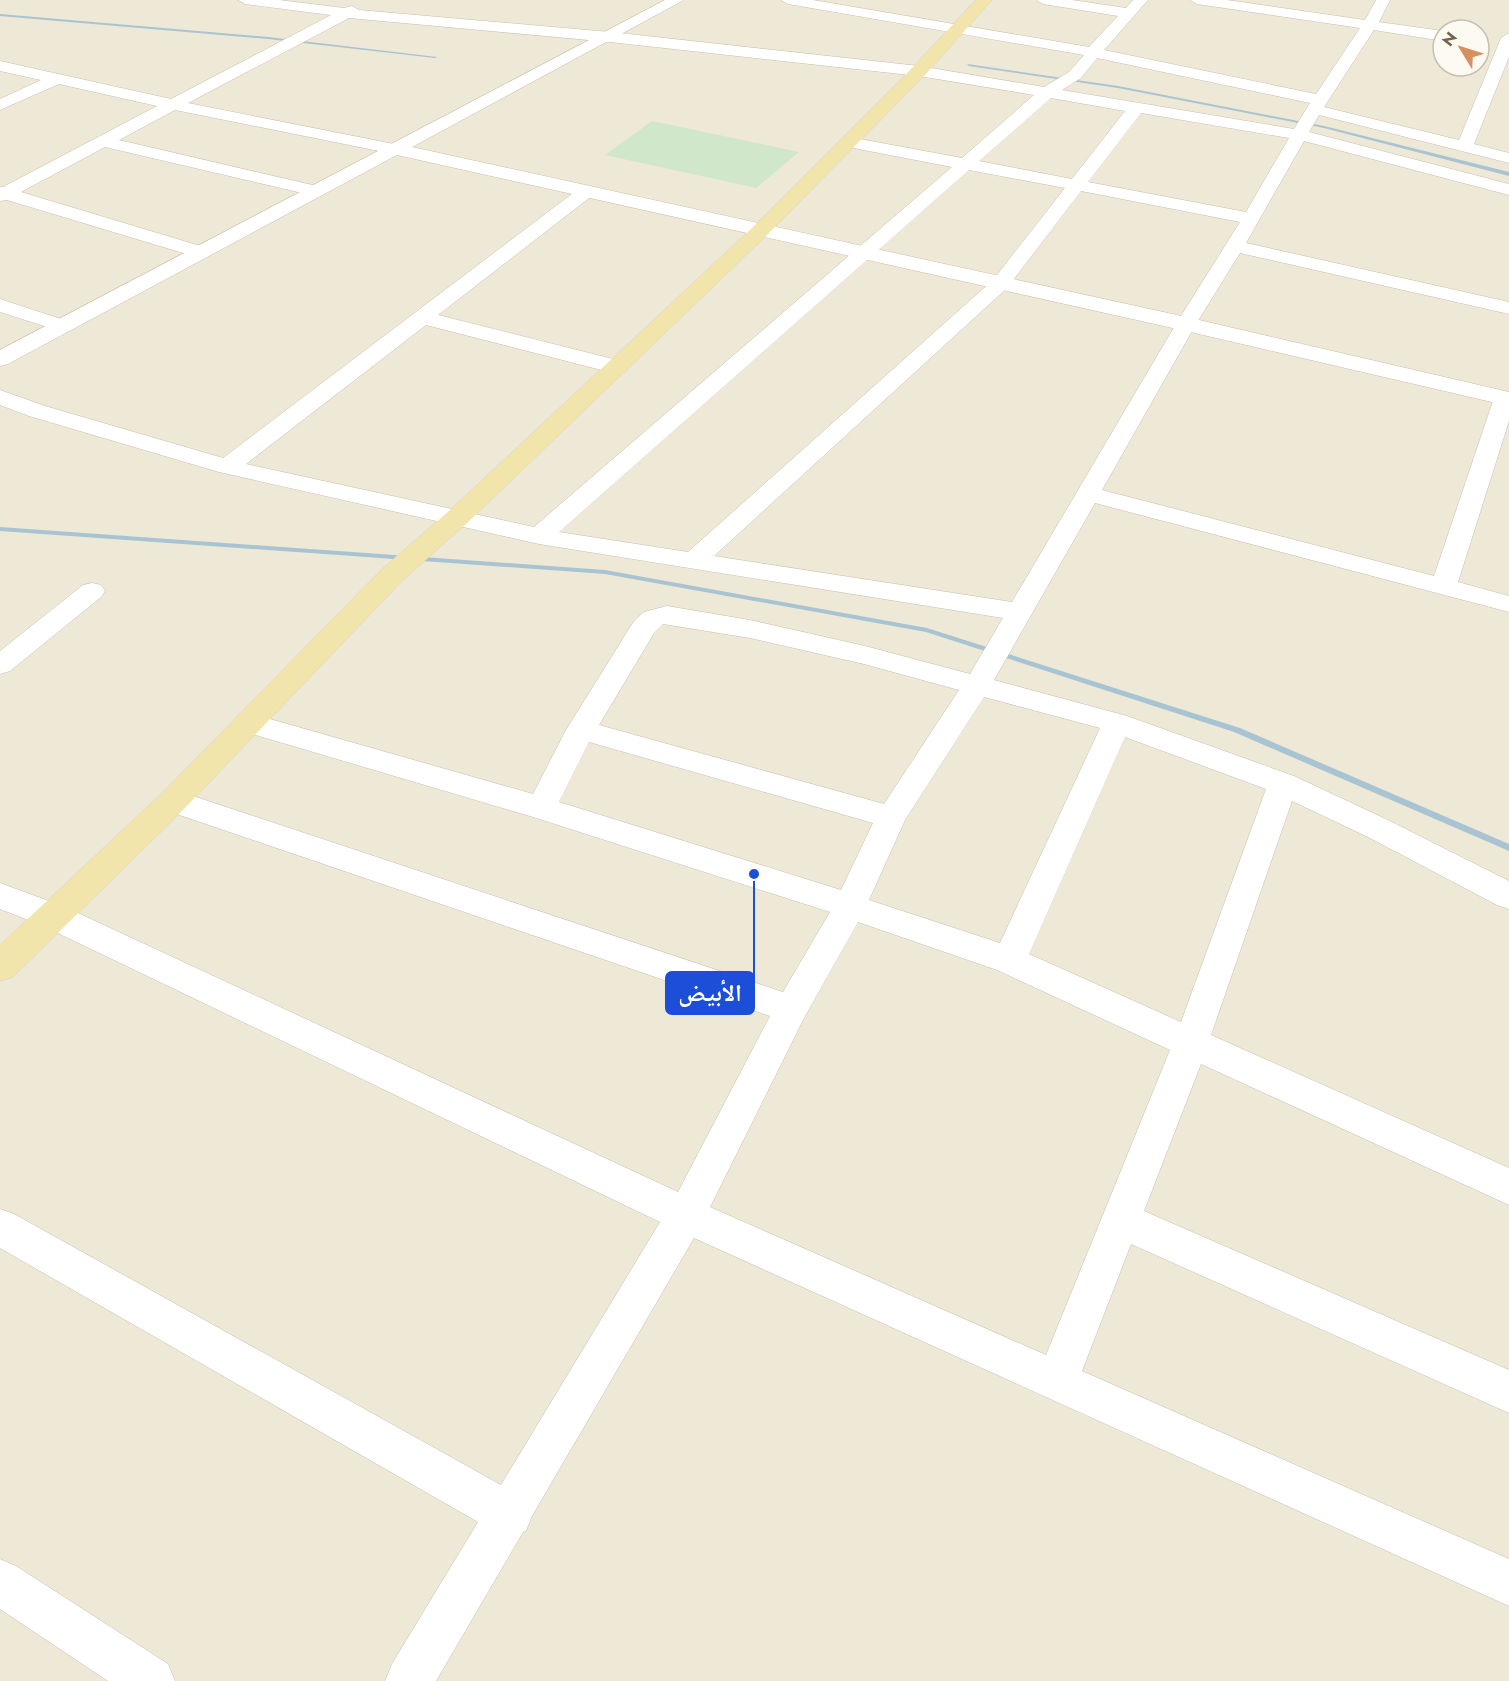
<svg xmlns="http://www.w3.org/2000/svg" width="1509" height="1681" font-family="Jost,'Noto Naskh Arabic',sans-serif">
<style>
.residential{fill:#eee8d7;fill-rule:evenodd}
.green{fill:#d0e7ca}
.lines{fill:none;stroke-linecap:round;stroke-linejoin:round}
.stream{fill:#a8c4d3;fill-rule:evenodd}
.street-casing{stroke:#c9bfae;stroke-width:1}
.secondary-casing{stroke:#cabeaa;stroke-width:1}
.primary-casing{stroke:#d8d3ce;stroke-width:1}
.street{fill:#fff;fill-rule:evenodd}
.secondary{fill:#fff;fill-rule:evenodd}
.primary{fill:#f1e5ab;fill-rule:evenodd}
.leader{fill:none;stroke:#1d4ed8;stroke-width:2}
.callout-dot{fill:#1d4ed8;stroke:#fdfbf1;stroke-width:2}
.callout{fill:#1d4ed8;stroke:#1d4ed8;stroke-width:2}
.callout-label{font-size:24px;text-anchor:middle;font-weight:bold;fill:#fff}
</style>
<rect width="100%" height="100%" fill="#faf7eb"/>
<!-- residential -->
<path class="residential" d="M0,0H1509V1681H0ZM1443,30H1479V66H1443Z"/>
<!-- green -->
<path class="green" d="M652,121L799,152L756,188L605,155Z"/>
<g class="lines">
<!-- stream -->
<path class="stream" d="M0,14L268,37L437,57L435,58L268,39L0,16Z
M967,64L1118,86L1324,126L1509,172V176L1324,128L1118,88L969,66Z
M0,527L605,570L927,628L1240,728L1509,844V851L1234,732L926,632L605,574L0,531Z"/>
<!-- street casing -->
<g class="street-casing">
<path id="street" d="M238,0H279L344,8L352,6L359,10L610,32L919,66L1044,87L1069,72L1084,55L788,4L781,0H813L1089,47L1118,16L1043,4L1036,0H1072L1126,8L1133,0H1148L1104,50L1316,94L1360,28L1197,4L1190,0H1227L1365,20L1376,0H1390L1379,22L1443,31V41L1374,30L1324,107L1459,140L1501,38L1509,33V57L1474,144L1509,153V163L1319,115L1309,132L1509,184V195L1304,141L1246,243L1509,302V314L1240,253L1196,324L1102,490L1434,576L1494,398L1497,393L1509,392V421L1458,582L1509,596V612L1095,503L994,680L1127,716L1294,776L1390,821L1509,881V909L1497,905L1368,837L1292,801L1211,1035L1509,1168V1205L1201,1064L1144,1211L1509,1370V1413L1131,1244L1082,1371L1509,1559V1606L694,1238L532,1516L526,1531L523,1532L436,1681H385L392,1664L478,1522L0,1248V1209L14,1214L501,1485L660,1222L41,925L0,909V883L65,907L678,1192L770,1016L162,809L158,801L162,793L173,790L184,793L783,992L830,912L533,817L239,730L234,723L239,716L249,713L533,794L566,730L634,621L644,612L667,606L750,620L865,646L970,674L1003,618L539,544L219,472L29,416L0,405V390L45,406L223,458L581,187H593L596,191L593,195L438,315L625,362L628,367L625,372L617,374L426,325L246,464L534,527L952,167L843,146L840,142L843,138L849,137L962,158L1034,95L919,76L610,42L349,18L188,103L394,144L400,145L403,149L400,153L394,154L175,110L119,140L321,187L324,191L321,195L315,196L105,147L21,192L207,248L210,252L207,256H193L7,200L0,201V187H3L157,106L59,84L0,110V99L41,80L0,71V61L171,99L331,15L245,4ZM1097,58L1310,103L1294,129L1062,90L1081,78ZM1051,98L1125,111L1072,179L979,161ZM1141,113L1289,138L1246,212L1088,182ZM969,170L1065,188L993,280L688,552L559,532ZM1081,191L1240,222L1176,324L1012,602L714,556L1007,288ZM663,624L750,638L864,664L959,690L884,804L599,725L654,633ZM984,697L1100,728L1000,943L869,900L905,820ZM1125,737L1266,789L1181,1022L1029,954ZM589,742L873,823L841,890L559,802ZM858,922L997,970L1170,1050L1046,1355L710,1207L804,1018Z
M0,299L70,322L73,326L70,330L63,332L0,312Z
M92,583L101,585L105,591L101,597L10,671L0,674V651L83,585Z
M0,1559L16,1566L168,1664L175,1681H108L0,1609Z"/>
</g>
<!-- secondary casing -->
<g class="secondary-casing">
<path id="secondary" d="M665,0H684L412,147L1186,317L1509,392V406L1186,331L397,155L8,364L0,366V350Z"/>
</g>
<!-- primary casing -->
<g class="primary-casing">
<path id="primary" d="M976,0H992L925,75L766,236L467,523L403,580L184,809L13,977L0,981V945L162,793L383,568L449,511L752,228L913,67Z"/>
</g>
<!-- street -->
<use href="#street" class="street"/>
<!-- secondary -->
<use href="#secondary" class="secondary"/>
<!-- primary -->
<use href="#primary" class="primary"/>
</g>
<!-- callouts -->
<path class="leader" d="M754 874L754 993"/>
<circle class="callout-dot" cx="754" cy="874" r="6"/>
<rect class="callout" x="666" y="972" width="88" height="42" rx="6"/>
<g class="callout-label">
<text x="710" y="1001">الأبيض</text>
</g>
<!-- north arrow -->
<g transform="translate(1461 48) rotate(308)"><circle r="28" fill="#fdfbf1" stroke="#c6beb1" stroke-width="1.5"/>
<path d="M0-4.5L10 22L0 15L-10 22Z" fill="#d6905e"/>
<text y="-9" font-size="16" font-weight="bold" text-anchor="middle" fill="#736350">N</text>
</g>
</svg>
